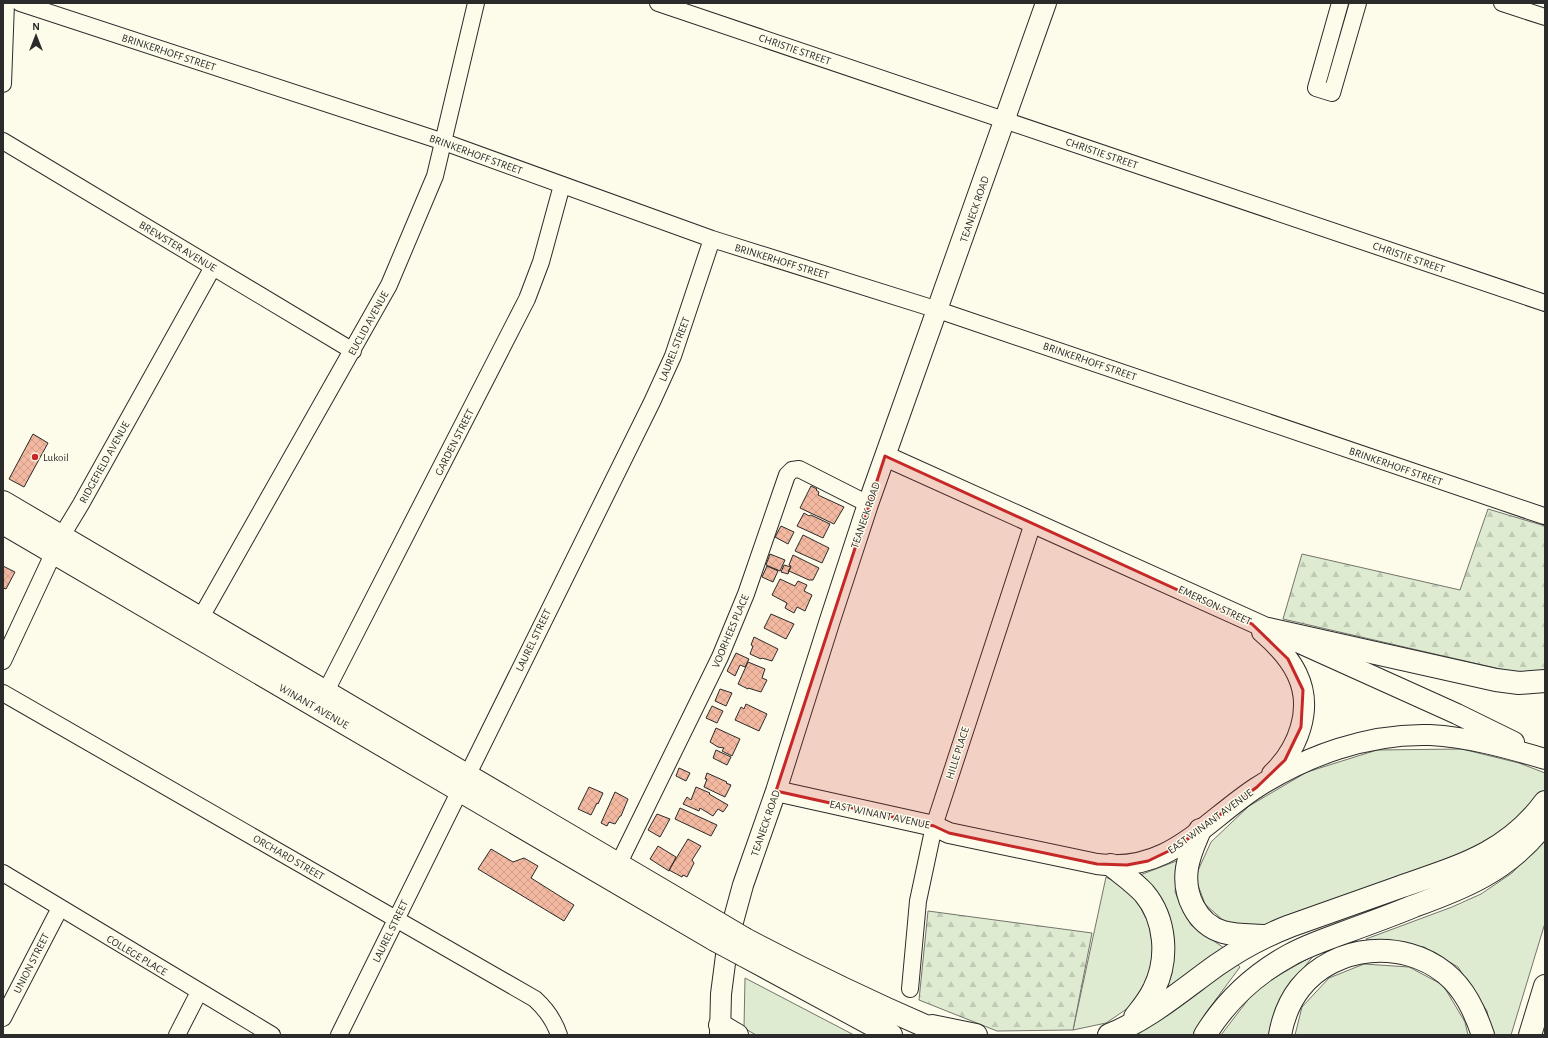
<svg xmlns="http://www.w3.org/2000/svg" width="1548" height="1038" font-family="'Alegreya Sans',sans-serif">
<style>
.grass{fill:#deebd1;stroke:#74746e}
.forest{fill:url(#forest-firs);stroke:#74746e}
.building{fill:url(#building-cross-hatch);stroke:#2b2b2b}
.lines{fill:none;stroke-linecap:round;stroke-linejoin:round}
.minor-casing{stroke:#2b2b2b;stroke-width:18}
.major-casing{stroke:#2b2b2b;stroke-width:22}
.highway-casing{stroke:#2b2b2b;stroke-width:24}
.minor{stroke:#fdfbea;stroke-width:16}
.major{stroke:#fdfbea;stroke-width:20}
.highway{stroke:#fdfbea;stroke-width:22}
.highway-bridge-casing{stroke:#2b2b2b;stroke-width:24;stroke-linecap:butt}
.highway-bridge{stroke:#fdfbea;stroke-width:22}
.marked{fill:#c62828;fill-opacity:0.2;stroke:#c62828;stroke-width:3;stroke-linejoin:round}
.poi-dot{fill:#c62828;stroke:#fdfbea;stroke-width:1.5}
.labels{text-anchor:middle;stroke-width:3;stroke-linejoin:round;paint-order:stroke}
.street-label{font-size:11px;fill:#2b2b2b;stroke:#fdfbea}
.poi-label{font-size:11px;fill:#2b2b2b;stroke:#fdfbea;text-anchor:start}
</style>
<defs>
<pattern id="forest-firs" width="22" height="20" patternUnits="userSpaceOnUse"><rect width="22" height="20" fill="#deebd1"/><path d="M5 1l3.5 6h-7zM16 11l3.5 6h-7z" fill="#bfcab4"/></pattern>
<pattern id="building-cross-hatch" width="8" height="8" patternUnits="userSpaceOnUse"><rect width="8" height="8" fill="#f2b8a0"/><path d="M0 0l8 8M0 8l8-8" fill="none" stroke="#d09e8a"/></pattern>
</defs>
<rect width="100%" height="100%" fill="#fdfbea"/>
<!-- grass -->
<path class="grass" d="M1462,749L1519,763L1545,773V791L1535,804L1489,843L1262,927L1227,924L1205,904L1195,877L1211,842L1249,806L1307,772L1377,750Z
M1545,838V923L1511,1035H1492L1487,1011L1458,967L1424,947L1368,941L1366,939L1452,907L1481,894L1512,873Z
M1179,860L1175,892L1191,925L1224,948L1160,1000L1172,956L1140,875Z
M1106,877L1132,891L1152,929L1154,963L1140,1000L1106,1023L1073,1030Z
M1314,955L1282,995L1271,1035H1221L1257,988Z
M1237,964L1240,967L1205,1014L1193,1035H1124Z
M1364,964L1409,967L1443,985L1465,1022L1468,1035H1295L1302,1007L1329,978Z
M745,978L854,1035H756L744,1028Z"/>
<!-- forest -->
<path class="forest" d="M1488,509L1545,526V669L1530,676L1283,619L1302,554L1460,590Z
M928,911L1092,933L1073,1030L997,1031L919,1000Z"/>
<!-- building -->
<path class="building" d="M33,434L48,443L24,487L9,479Z
M811,486L817,489L816,490L819,492L818,495L844,507L834,524L800,508Z
M804,513L809,516L811,515L830,524L823,538L797,526Z
M781,526L794,532L788,544L775,537Z
M803,535L829,548L822,563L795,551Z
M770,554L785,560L780,571L766,565Z
M793,555L819,568L813,580H809L789,571L791,566L789,565Z
M784,565L791,567L788,571H789L788,574L781,572Z
M3,566L15,572L6,589L3,588Z
M767,566L778,571L773,582L762,577Z
M780,579L795,586L798,581L807,585L804,591L812,595L805,611L797,607L794,613L785,608L787,603L772,595Z
M771,614L794,624L786,639L764,628Z
M754,637L778,649L772,661L762,658L761,659L750,654L753,646L751,645Z
M736,653L749,659L745,667L740,665L735,676L727,671Z
M748,662L765,669L762,678L767,680L761,692L748,688V689L738,684Z
M720,689L732,693L726,706L715,701Z
M746,704L767,714L759,731L735,720L741,707L744,709Z
M712,706L723,711L717,723L706,718Z
M716,728L740,739L732,756L722,751L724,748L718,747L710,742Z
M716,750L731,757L727,765L713,758Z
M679,768L690,773L686,781L676,776Z
M707,773L727,782L726,783L731,785L725,797L704,787L707,779H705Z
M589,787L603,793L598,804L597,803L591,815L578,809Z
M696,787L710,793L709,794L728,805L723,812L718,809L713,816L700,808L699,811L683,804L687,797L691,800Z
M615,792L628,799L621,816H620L615,824L609,822L607,826L601,823Z
M680,808L717,825L711,836L675,819Z
M657,814L670,819L660,837L648,830Z
M688,839L701,846L692,860L694,863L687,877L683,875L682,877L669,870Z
M658,846L676,857L669,871L650,859Z
M491,849L513,862L524,858L538,866L531,878L574,905L564,921L478,869Z"/>
<g class="lines">
<!-- minor casing -->
<g class="minor-casing">
<path id="minor" d="M20,3L444,142L712,239L938,310L1544,516
M658,3L1545,303
M1340,3L1316,88L1332,93L1358,3
M1502,3L1545,17
M3,84L6,3
M3,141L353,351
M200,619L389,285L435,176L476,3
M3,661L61,537L81,504L213,267
M3,693L535,999C547,1010 554,1020 559,1035
M325,693L527,299L541,262L562,185
M618,865L720,657L746,594L787,475L792,470L799,469L868,504
M3,873L272,1035
M910,989L918,901L934,826L1033,523
M3,1018L60,908
M177,1035L199,992
M339,1035L652,402L673,356L712,239"/>
</g>
<!-- major casing -->
<g class="major-casing">
<path id="major" d="M885,456L1457,714L1514,742
M1262,632C1276,644 1289,657 1297,674C1314,709 1298,749 1272,774
M776,791L934,826L949,833L1097,864C1168,874 1203,823 1256,788C1306,756 1368,733 1430,735C1469,737 1508,748 1545,759
M720,1035L721,994L728,940L743,885L776,791L830,620L868,504L1046,3"/>
</g>
<!-- highway casing -->
<g class="highway-casing">
<path id="highway" d="M3,502L718,923
M3,523L715,940
M1268,629L1496,680L1519,683L1545,681
M1200,830C1195,842 1189,854 1187,868C1183,894 1196,924 1223,932C1237,936 1252,935 1266,936
M1111,865C1122,874 1134,882 1144,893C1166,919 1169,959 1154,989C1149,1000 1142,1008 1135,1017
M745,939C811,974 878,1006 946,1035
M743,955L891,1035
M720,1025L737,1035
M932,1026L976,1035
M1109,1035C1149,1019 1182,990 1217,965C1240,949 1264,936 1290,926C1327,913 1363,900 1400,887C1457,867 1507,854 1545,802
M1205,1035C1226,1001 1255,974 1290,955C1306,946 1324,940 1340,934C1365,925 1390,916 1414,906C1464,888 1506,871 1541,828
M1280,1035C1283,1018 1289,1002 1300,988C1335,944 1403,939 1445,973C1465,989 1475,1012 1483,1035
M1530,1035L1545,986"/>
</g>
<!-- minor -->
<use href="#minor" class="minor"/>
<!-- major -->
<use href="#major" class="major"/>
<!-- highway -->
<use href="#highway" class="highway"/>
<!-- highway-bridge casing -->
<g class="highway-bridge-casing">
<path id="highway-bridge" d="M718,923L745,939
M715,940L743,955"/>
</g>
<!-- highway-bridge -->
<use href="#highway-bridge" class="highway-bridge"/>
</g>
<!-- marked area -->
<path class="marked" d="M885,456L1252,624L1288,659L1303,690L1301,727L1285,760L1257,787L1177,847L1148,861L1127,865L1097,864L949,833L934,826L776,791Z"/>
<!-- markers -->
<circle class="poi-dot" cx="35" cy="457" r="4"/>
<g class="labels">
<!-- street labels -->
<g class="street-label">
<text transform="translate(795 49) rotate(19)" y="4">CHRISTIE STREET</text>
<text transform="translate(169 52) rotate(18)" y="4">BRINKERHOFF STREET</text>
<text transform="translate(1102 153) rotate(19)" y="4">CHRISTIE STREET</text>
<text transform="translate(476 154) rotate(20)" y="4">BRINKERHOFF STREET</text>
<text transform="translate(974 209) rotate(-71)" y="4">TEANECK ROAD</text>
<text transform="translate(178 246) rotate(31)" y="4">BREWSTER AVENUE</text>
<text transform="translate(1409 257) rotate(19)" y="4">CHRISTIE STREET</text>
<text transform="translate(782 261) rotate(17)" y="4">BRINKERHOFF STREET</text>
<text transform="translate(368 323) rotate(-61)" y="4">EUCLID AVENUE</text>
<text transform="translate(674 349) rotate(-69)" y="4">LAUREL STREET</text>
<text transform="translate(1090 361) rotate(19)" y="4">BRINKERHOFF STREET</text>
<text transform="translate(454 442) rotate(-63)" y="4">GARDEN STREET</text>
<text transform="translate(104 462) rotate(-61)" y="4">RIDGEFIELD AVENUE</text>
<text transform="translate(1396 466) rotate(19)" y="4">BRINKERHOFF STREET</text>
<text transform="translate(865 515) rotate(-71)" y="4">TEANECK ROAD</text>
<text transform="translate(1215 605) rotate(25)" y="4">EMERSON STREET</text>
<text transform="translate(730 631) rotate(-67)" y="4">VOORHEES PLACE</text>
<text transform="translate(533 640) rotate(-64)" y="4">LAUREL STREET</text>
<text transform="translate(314 706) rotate(30)" y="4">WINANT AVENUE</text>
<text transform="translate(957 753) rotate(-72)" y="4">HILLE PLACE</text>
<text transform="translate(880 814) rotate(12)" y="4">EAST WINANT AVENUE</text>
<text transform="translate(1210 821) rotate(-36)" y="4">EAST WINANT AVENUE</text>
<text transform="translate(765 823) rotate(-71)" y="4">TEANECK ROAD</text>
<text transform="translate(289 857) rotate(30)" y="4">ORCHARD STREET</text>
<text transform="translate(390 931) rotate(-64)" y="4">LAUREL STREET</text>
<text transform="translate(137 955) rotate(31)" y="4">COLLEGE PLACE</text>
<text transform="translate(31 963) rotate(-63)" y="4">UNION STREET</text>
</g>
<!-- poi labels -->
<g class="poi-label">
<text x="43" y="461">Lukoil</text>
</g>
</g>
<!-- border -->
<rect width="1548" height="1038" fill="none" stroke="#2b2b2b" stroke-width="8"/>
<!-- north arrow -->
<g transform="translate(36 36)" stroke="#fdfbea" stroke-width="3" paint-order="stroke">
<path d="M0-3L7 15L0 10L-7 15Z" fill="#2b2b2b"/>
<text y="-6" font-size="11" font-weight="bold" text-anchor="middle" fill="#2b2b2b">N</text>
</g>
</svg>
